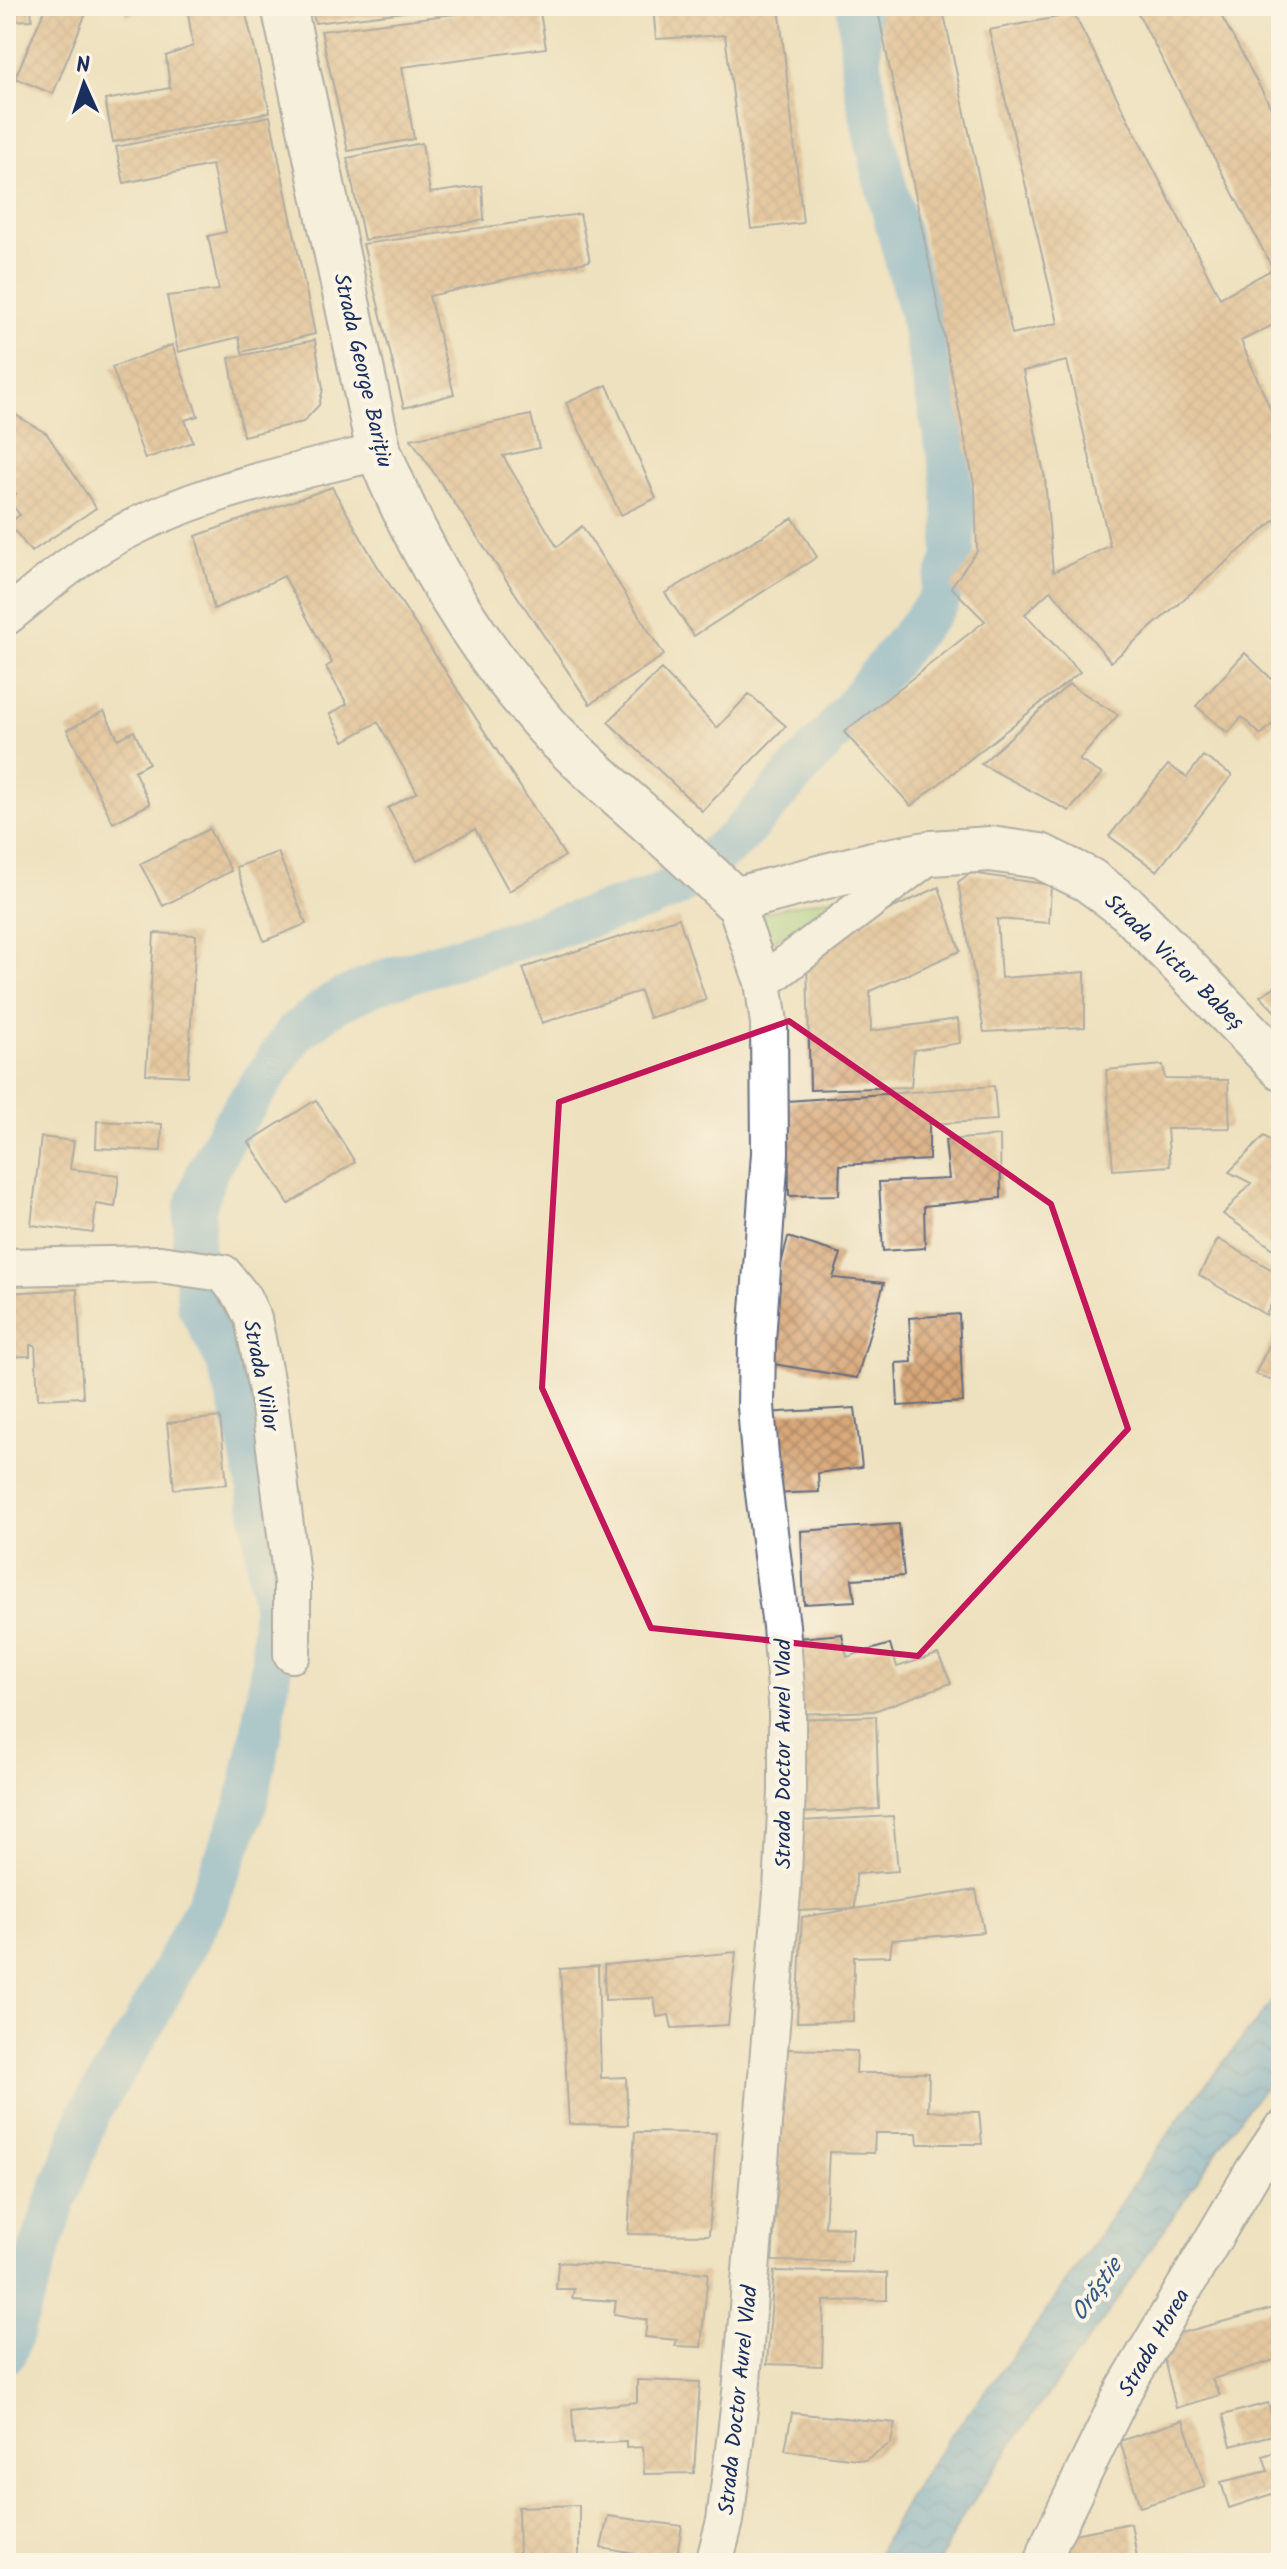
<svg xmlns="http://www.w3.org/2000/svg" width="1287" height="2569" font-family="Kalam,sans-serif">
<style>
.green{fill:#98d184;stroke:#5a8071;stroke-width:2}
.water{fill:url(#water-waves);stroke:#3c6a9a;stroke-width:2}
.lines{fill:none;stroke-linecap:round;stroke-linejoin:round}
.canal{stroke:#5ea6d5;stroke-width:42}
.building{fill:url(#building-cross-hatch);fill-rule:evenodd}
.minor-casing{stroke:#656d80;stroke-width:40}
.secondary-casing{stroke:#656d80;stroke-width:48}
.minor{stroke:#fff;stroke-width:36}
.secondary{stroke:#fff;stroke-width:44}
.marked{fill:none;stroke:#c2185b;stroke-width:6;stroke-linejoin:round}
.labels{text-anchor:middle;stroke-width:8;stroke-linejoin:round;paint-order:stroke}
.street-label{font-size:22px;fill:#1b2f5e;stroke:#fcf5e5}
.water-label{font-size:24px;font-style:italic;fill:#325988;stroke:#fcf5e5}
</style>
<defs>
<pattern id="water-waves" width="16" height="10" patternUnits="userSpaceOnUse" patternTransform="scale(2)"><rect width="16" height="10" fill="#5ea6d5"/><path d="M0 5q4-4 8 0t8 0" fill="none" stroke="#4d88b0"/></pattern>
<pattern id="building-cross-hatch" width="8" height="8" patternUnits="userSpaceOnUse" patternTransform="scale(2)"><rect width="8" height="8" fill="#d8a778"/><path d="M0 0l8 8M0 8l8-8" fill="none" stroke="#ae8866"/></pattern>
</defs>
<rect width="100%" height="100%" fill="#fcf5e5"/>
<filter id="ink" filterUnits="userSpaceOnUse"><feTurbulence type="fractalNoise" baseFrequency=".0125" numOctaves="2"/><feDisplacementMap in="SourceGraphic" scale="16" xChannelSelector="R" yChannelSelector="G"/><feConvolveMatrix kernelMatrix="1 2 1 2 8 2 1 2 1" color-interpolation-filters="sRGB"/></filter>
<filter id="wash" filterUnits="userSpaceOnUse"><feTurbulence type="fractalNoise" baseFrequency=".006" numOctaves="4" result="noise"/><feDisplacementMap in="SourceGraphic" scale="32" xChannelSelector="R" yChannelSelector="G"/><feGaussianBlur stdDeviation="1.8" result="paint"/><feColorMatrix in="noise" values="0 0 0 0 0 0 0 0 0 0 0 0 0 0 0 0 0 1.4 0 .05"/><feComposite in="paint" operator="in"/></filter>
<g filter="url(#wash)">
<rect width="100%" height="100%" fill="#eee1c0"/>
<!-- green -->
<path class="green" d="M863,891L762,947L747,916Z"/>
<!-- water -->
<path class="water" d="M1281,1990V2065L1232,2129L1108,2313L1025,2425L961,2519L938,2563H873L910,2495L948,2439L1031,2333L1177,2121Z"/>
<g class="lines">
<!-- canal -->
<path class="canal" d="M6,2352L55,2204L89,2113L143,2026L206,1906L246,1806L261,1736L272,1659L273,1605L257,1480L244,1420L226,1359L198,1305L193,1245L195,1208L207,1172L230,1128L295,1033L334,1003L385,980L648,899L674,888L736,839L833,732L938,602L953,559L955,519L950,467L921,319L883,175L862,75L858,6"/>
</g>
<g id="blocks">
<!-- building -->
<path class="building" d="M6,6H31L32,20L6,21Z
M46,6H89L53,94L15,78Z
M124,6H158V7L126,16Z
M187,6H244L270,112L113,142L105,100L170,88L166,56L193,46Z
M311,6H436V8L315,23Z
M517,6H539L546,48L402,67L414,139L348,151L321,31Z
M653,6H779L803,223L751,229L725,35L656,39Z
M877,6H978L944,14L1012,334L1058,323L989,30L1074,14L1220,298L1273,269L1134,6H1216L1281,126V321L1241,341L1281,434V515L1111,662L1051,590L1025,614L1080,672L911,806L844,732L985,621L951,587L977,551L975,489ZM1067,361L1110,546L1053,572L1045,479L1023,371Z
M270,116L315,334L242,352L239,337L178,352L167,296L219,290L208,236L226,232L212,165L124,183L116,147Z
M422,143L430,193L482,186L484,220L364,240L347,158Z
M580,214L590,261L429,296L454,394L404,408L363,244Z
M315,340L323,389L319,405L303,422L243,436L229,358Z
M172,345L198,416L185,420L193,442L145,459L112,367Z
M607,385L656,498L621,515L566,403Z
M6,409L47,434L96,508L31,552L9,523L20,515L8,500L16,494L6,479V464L10,461L6,458Z
M531,415L539,448L503,456L557,547L582,526L664,655L590,704L411,439Z
M332,487L375,562L565,856L509,891L475,829L417,861L388,808L417,792L378,722L344,741L330,714L347,704L326,667L332,663L284,576L214,609L196,536Z
M793,518L817,557L694,636L665,593Z
M1245,653L1281,688V716L1261,735L1242,717L1228,733L1196,706Z
M661,669L717,728L749,694L786,726L702,811L608,722Z
M1069,684L1118,715L1079,760L1102,774L1069,811L981,764Z
M104,711L118,739L134,731L149,763L134,771L150,804L113,823L67,730Z
M1203,756L1232,775L1157,871L1109,836L1168,765L1187,777Z
M209,829L231,871L163,906L140,864Z
M278,852L306,924L264,941L236,867Z
M971,873L1051,885L1049,923L997,919L1001,978L1085,972V1027L984,1032L958,882Z
M939,887L960,951L870,991L871,1031L958,1019L960,1043L914,1050L911,1087L810,1090L807,961L865,921Z
M679,918L706,1000L649,1018L640,991L542,1023L523,968Z
M154,933L196,935L188,1076L146,1074Z
M1281,983V1018L1260,996Z
M1163,1065L1165,1079L1228,1080L1230,1128L1167,1129L1170,1166L1113,1170L1106,1070Z
M994,1086L997,1120L929,1124V1160L840,1165L839,1195L789,1196L788,1101Z
M316,1100L355,1162L289,1204L249,1142Z
M97,1121L162,1124L161,1151L96,1148Z
M1000,1136L1001,1198L924,1206L925,1248L883,1251L879,1182L949,1179L945,1140Z
M1264,1136L1281,1148V1254L1223,1214L1251,1183L1229,1172Z
M41,1137L74,1141L70,1169L119,1175L115,1207L96,1204L93,1233L31,1225Z
M788,1237L841,1254L833,1278L884,1283L857,1378L761,1362L770,1308Z
M1218,1239L1281,1275V1283L1266,1315L1199,1275Z
M77,1289L83,1397L38,1399L35,1345H30V1356L6,1357V1293Z
M959,1314L963,1402L898,1406L896,1363L912,1362L909,1318Z
M1281,1321V1383L1255,1374Z
M855,1408L862,1467L818,1473L819,1492L767,1494L763,1413Z
M220,1417L227,1484L174,1489L167,1423Z
M899,1524L904,1576L852,1579L855,1601L804,1604L801,1531Z
M842,1634L847,1657L890,1644L897,1667L938,1654L951,1683L874,1711L795,1714L788,1639Z
M876,1716L879,1809L800,1813L798,1719Z
M893,1816L898,1871L856,1874L855,1908L799,1911L800,1821Z
M976,1890L984,1932L892,1940L890,1956L854,1957L853,2021L797,2022L802,1917Z
M736,1952L728,2025L672,2028L669,2015L657,2017L654,1998L605,2000L604,1965Z
M598,1966L601,2078L626,2077L628,2125L569,2124L560,1969Z
M787,2049L857,2051L856,2073H929L928,2111L979,2112L982,2144H918L917,2133H875L874,2153L829,2152L825,2227L853,2228L851,2262L772,2261Z
M635,2132L716,2133L709,2235L628,2234Z
M558,2262L708,2273L701,2347L675,2346L677,2340L645,2337L647,2320L614,2314L616,2301L572,2298L574,2289H556Z
M774,2271L887,2273V2300L824,2301L822,2366L767,2364Z
M1281,2306V2358L1212,2379L1220,2395L1176,2408L1159,2339Z
M637,2380L700,2382L694,2473L644,2474L643,2447L626,2448V2442L574,2444L572,2409L637,2402Z
M1268,2403L1276,2434L1231,2446L1223,2415Z
M792,2413L895,2423L891,2443L865,2460L785,2450Z
M1183,2420L1205,2487L1140,2507L1120,2441Z
M1281,2450V2491L1229,2508L1221,2482L1268,2471L1263,2456Z
M579,2505V2563H519L518,2507Z
M608,2516L682,2526L676,2561L601,2548Z
M1131,2523L1138,2563H1056L1053,2538Z"/>
</g>
</g>
<g filter="url(#ink)">
<use href="#blocks" fill-opacity="0" stroke="#656d80" stroke-width="2"/>
<g class="lines">
<!-- minor casing -->
<g class="minor-casing">
<path id="minor" d="M6,617C36,593 66,566 99,546C185,494 282,475 379,452
M763,982L931,854
M6,1267L160,1264L223,1273L243,1298L253,1319L269,1400L292,1582V1654
M714,2563L725,2521L741,2393L782,1892L787,1791V1702L781,1626L761,1469L756,1406L757,1340L770,1153L769,1023L763,982L734,900
M1043,2563L1050,2542L1125,2388L1254,2170L1281,2130"/>
</g>
<!-- secondary casing -->
<g class="secondary-casing">
<path id="secondary" d="M284,6L379,452C414,539 460,621 519,693C531,707 542,722 555,735C612,792 676,842 734,900L873,864L932,853L990,849L1040,856L1089,880L1128,909L1281,1067"/>
</g>
<!-- minor -->
<use href="#minor" class="minor"/>
<!-- secondary -->
<use href="#secondary" class="secondary"/>
</g>
</g>
<!-- marked area -->
<path d="M0 0H1287V2569H0ZM789,1021L1051,1204L1128,1429L918,1656L651,1628L542,1388L559,1102Z" fill="#eee1c0" fill-opacity=".55" fill-rule="evenodd"/>
<path class="marked" d="M789,1021L1051,1204L1128,1429L918,1656L651,1628L542,1388L559,1102Z"/>
<g class="labels">
<!-- street labels -->
<g class="street-label">
<text transform="translate(364 370) rotate(77)" y="8">Strada George Barițiu</text>
<text transform="translate(1175 961) rotate(44)" y="8">Strada Victor Babeș</text>
<text transform="translate(262 1375) rotate(79)" y="8">Strada Viilor</text>
<text transform="translate(782 1754) rotate(-90)" y="8">Strada Doctor Aurel Vlad</text>
<text transform="translate(1153 2342) rotate(-60)" y="8">Strada Horea</text>
<text transform="translate(737 2400) rotate(-84)" y="8">Strada Doctor Aurel Vlad</text>
</g>
<!-- water labels -->
<g class="water-label">
<text transform="translate(1096 2289) rotate(-55)" y="8">Orăștie</text>
</g>
</g>
<!-- margin -->
<rect width="1287" height="2569" fill="none" stroke="#fcf5e5" stroke-width="32"/>
<!-- north arrow -->
<g transform="translate(84 84) rotate(357)" stroke="#fcf5e5" stroke-width="6" paint-order="stroke">
<path d="M0-6L14 30L0 20L-14 30Z" fill="#1b2f5e"/>
<text y="-12" font-size="22" font-weight="bold" text-anchor="middle" fill="#1b2f5e">N</text>
</g>
</svg>
